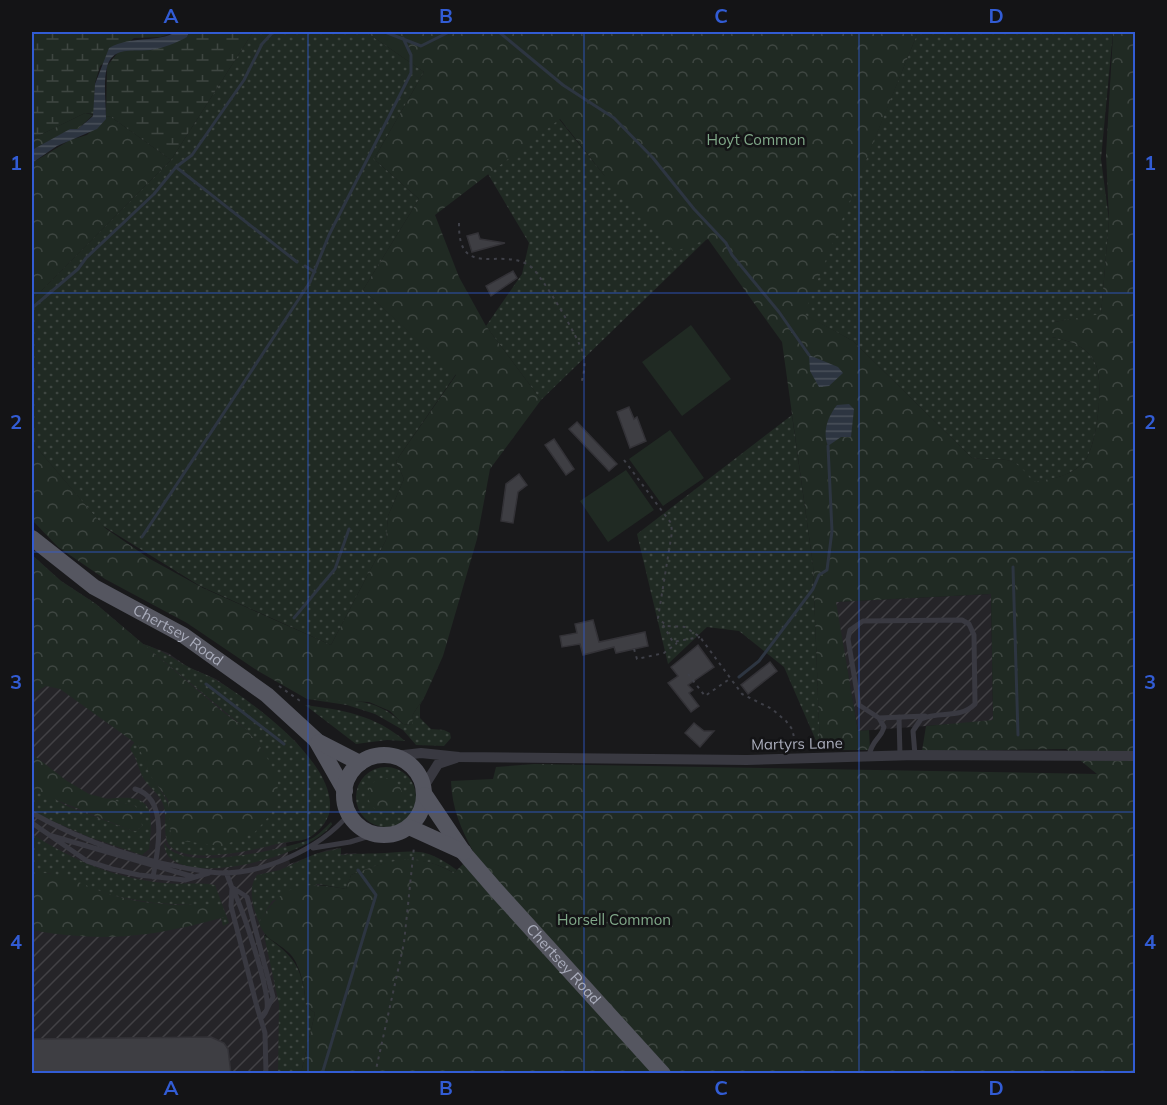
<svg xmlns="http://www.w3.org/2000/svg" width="1167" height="1105" font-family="Mulish,sans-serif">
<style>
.industrial{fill:url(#industrial-furrows)}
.green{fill:url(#green-dots)}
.forest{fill:url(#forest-crowns)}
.wetland{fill:url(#wetland-marsh)}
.pitch{fill:#202a23}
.water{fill:url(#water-rules)}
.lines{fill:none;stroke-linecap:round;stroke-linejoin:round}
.stream{stroke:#2d3541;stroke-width:3}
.building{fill:#3e3e43;stroke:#333237;stroke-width:1.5}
.path{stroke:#3f4048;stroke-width:2;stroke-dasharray:3 4.5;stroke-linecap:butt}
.service{stroke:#393941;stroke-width:5}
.minor{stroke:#393941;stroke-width:10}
.primary{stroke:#555660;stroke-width:16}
.grid{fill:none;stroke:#325cd4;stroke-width:1.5;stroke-opacity:0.55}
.labels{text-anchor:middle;stroke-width:5;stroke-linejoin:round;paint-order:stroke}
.park-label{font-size:15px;fill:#80a889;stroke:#141416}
.street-label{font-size:15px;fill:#aaadbc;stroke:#141416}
.neatline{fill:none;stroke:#325cd4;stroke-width:2}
.grid-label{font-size:20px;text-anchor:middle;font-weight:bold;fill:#325cd4}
</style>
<defs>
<pattern id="industrial-furrows" width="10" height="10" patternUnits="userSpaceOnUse" patternTransform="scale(1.5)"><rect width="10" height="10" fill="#252428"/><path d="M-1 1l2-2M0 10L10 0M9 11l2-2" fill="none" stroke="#424145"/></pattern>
<pattern id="green-dots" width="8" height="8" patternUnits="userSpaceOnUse" patternTransform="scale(1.5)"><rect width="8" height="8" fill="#202a23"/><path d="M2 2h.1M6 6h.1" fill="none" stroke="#3e4641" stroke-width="1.8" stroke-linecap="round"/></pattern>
<pattern id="forest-crowns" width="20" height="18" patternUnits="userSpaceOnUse" patternTransform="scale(1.5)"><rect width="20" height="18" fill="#202a23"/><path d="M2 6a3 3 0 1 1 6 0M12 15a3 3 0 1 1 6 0" fill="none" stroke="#3e4641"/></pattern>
<pattern id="wetland-marsh" width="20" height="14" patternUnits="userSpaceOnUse" patternTransform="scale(1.5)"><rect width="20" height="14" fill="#202a23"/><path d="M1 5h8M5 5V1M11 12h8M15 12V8" fill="none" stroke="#3e4641"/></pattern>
<pattern id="water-rules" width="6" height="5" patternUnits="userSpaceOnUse" patternTransform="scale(1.5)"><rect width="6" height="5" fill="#2d3541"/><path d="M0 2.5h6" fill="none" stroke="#49505a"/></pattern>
</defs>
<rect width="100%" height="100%" fill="#19191b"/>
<!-- industrial -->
<path class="industrial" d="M32,555L61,581L96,604L143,644L168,653L188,667L216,679L262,712L296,742L319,773L328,794V815L324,824L308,838L286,843L290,864L327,850L341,848V854L357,853L264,935L301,1073H32Z
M991,594L993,721L858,731L835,602Z"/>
<!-- green -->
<path class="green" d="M253,32H366L424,72L374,159L419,199L363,290L456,374L396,461L404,479L388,516L386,540L331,645L200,586L103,526L32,442V300L171,160Z
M918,32H1113L1101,159L1109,220L1101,315L1054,322L1052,337C1070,341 1088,346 1096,365C1104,384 1097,450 1083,463C1069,477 1051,479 1032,483C1010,450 1005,463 972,458L853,341L803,314Z
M559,119L604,175L708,238L541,400L486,326L522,274L529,243L488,174Z
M792,415L813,565L820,750L784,667L739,631L707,627L668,664L637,534Z
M143,644C160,649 172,658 187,666C197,672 207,674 216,680C252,701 341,766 329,814C326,823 317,834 308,838C300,842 290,841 281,843C258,849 189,866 170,846C162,837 167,819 164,807C161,794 149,788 143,778C138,767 137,758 130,749L135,741C144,752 144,764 151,775C169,805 171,800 171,837L264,752L246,729Z
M425,696L420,705V718L431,729L444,730L450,733L451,738L444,746L416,745L403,730L375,714L347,705L307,699C345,701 375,695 403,724L411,725L413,714Z
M305,705C343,710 375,715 405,741L387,740L356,744Z
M356 797a30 30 0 1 1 60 0a30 30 0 1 1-60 0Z
M32,786L67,806L130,830L136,831L142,826L135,806L107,799C152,793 154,807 149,849L142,855L89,837L32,812Z
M331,822L332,824C313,857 163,895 164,842C176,874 279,850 306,841C316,838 324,829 331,822Z
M32,834C74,861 114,878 164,883C180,885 199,882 215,885L229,923L223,926L221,918L225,917L195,905L154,903L114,896L49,873L32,875Z
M341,848V855C356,853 370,854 385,853C419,850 428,849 457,870L454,873C418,852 387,861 351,875L346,889L318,884L272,901L259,923C253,907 247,889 257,875L280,870L315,854Z
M264,935C294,956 303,967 306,1006L315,1013L301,1073H278L279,1004Z"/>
<!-- forest -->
<path class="forest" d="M366,32H918L804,314L853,341L972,458C1005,463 1010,450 1033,482C1051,479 1069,477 1083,463C1097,450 1104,383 1096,365C1088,346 1070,341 1052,337L1049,331L1054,322L1101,314L1109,220L1106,154L1113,35V32H1135V1073H301L315,1013L306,1006C305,990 301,963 288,952C275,940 266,941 259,923C282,883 303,881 346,889L351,875C390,860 415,851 454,873L474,853C461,829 452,809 451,781L493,779L496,767L534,764L1097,774L1066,749L922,751L926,726L993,720L991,594L836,602L858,731L869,730L870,750H820L813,565L782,342L708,239L674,252L604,175L560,119L435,215L459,277L486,326L541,400L490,469L477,539L443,656L425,696L413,714L412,725L403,724L390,711L369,702L307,699L258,671L187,623L105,579L58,547L32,520V442L105,528L150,559L203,588L331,645L386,540L388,516L404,479L396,461L456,375L363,290L419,199L374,159L424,72Z
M85,113L93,115L78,129L32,150V139Z
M106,116L111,117L171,160L32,300V163L70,140L87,135Z
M32,555L61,581L96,604L222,711L246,729L264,752L275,773L278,783L276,803L271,814L254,833L222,846L175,840L171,837L168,800L150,775L138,745L60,689L46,686L32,694Z
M32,754L67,781L89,794L135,806L139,811L142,826L136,831L130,830L42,794L32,786Z
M368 795a17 17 0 1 1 34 0a17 17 0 1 1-34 0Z
M40,873C65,872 90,889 115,896C148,905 182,906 216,904L222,908L225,917C155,936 110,943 37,931L32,930V875Z"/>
<!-- wetland -->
<path class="wetland" d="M32,32H176L160,37L134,38L100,66L95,83L94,114L85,113L32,139Z
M189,32H253L171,160L111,117L106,116L107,66L120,50H151L187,37Z"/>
<!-- pitch -->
<path class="pitch" d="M691,325L731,379L682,416L642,362Z
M670,430L704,478L663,506L629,459Z
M626,470L654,510L608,542L580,501Z"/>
<!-- water -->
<path class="water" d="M176,32H189L187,37C176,43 164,48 151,50C134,52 113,45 107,67C103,83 106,102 106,119L97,129L57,146L32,163V150L70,129H78L93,116L95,84L109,48C132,35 158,43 176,32Z
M809,355L838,367L843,373L829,386L819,387L810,371Z
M849,404L854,409L851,437H841L828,446C822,432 828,416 837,405Z"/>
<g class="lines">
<!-- stream -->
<path class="stream" d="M385,32L421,46L449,32
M499,32L563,85L614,118L653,158L694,209L726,243L732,255L779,312L809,355
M176,167L297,262
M305,266L315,272
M32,308L78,269L86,258L154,194L176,167L192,155L244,80L262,44L273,32
M142,537L310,282L329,235L411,73V55L403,38
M1013,567L1018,735
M294,618L335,569L349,529
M739,677L759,661L813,589L819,575L827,570L832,531L828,446
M206,684L284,744
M322,1074L376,895L358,870"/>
</g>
<!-- building -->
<path class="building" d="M478,233L480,239L505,243L472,252L467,236Z
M513,271L517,278L491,296L486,286Z
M629,407L634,419L637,417L646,441L630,448L617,412Z
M577,422L617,464L609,471L569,429Z
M554,439L574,469L566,475L545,445Z
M519,474L527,485L518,492L513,523L501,521L506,484Z
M593,620L599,642L645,632L648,646L616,653L614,647L583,655L580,644L562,647L560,636L577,633L575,624Z
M698,645L714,667L688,685L693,690L689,693L699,706L691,712L668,683L678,676L671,667Z
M770,662L777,671L748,694L741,685Z
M694,723L704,731H714L700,747L685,733Z
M211,1037L224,1043L228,1049L231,1074H32V1039Z"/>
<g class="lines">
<!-- path -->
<path class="path" d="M459,223C458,281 501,246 530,266C542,275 578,337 583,353C586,364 584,373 581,384
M624,460L671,523L672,532L658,618L667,626L685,627L700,637L742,694L772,709L786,721L792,729L797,749
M663,625L673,642L700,637
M634,649L637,659L664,653L677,643
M688,674L705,696L731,678
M279,686L303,703
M375,1074L404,943L414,847"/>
<!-- service -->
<path class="service" d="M899,717L900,756
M879,718L925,716
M869,756C872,739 881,739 884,727L879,718L859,705L848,639L850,630L863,621L962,620L969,624L974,635L975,704C959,720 940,710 921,719L913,731L915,755
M135,789C169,798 158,852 153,877
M32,813C85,843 149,864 210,872C257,878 319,850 349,814
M32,823L87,861L112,869L139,875L185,880L209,873
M52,836L194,877
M313,848L350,842L376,834
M226,872L232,888L231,906L257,1007L265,1033L266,1074
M232,888C242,906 270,991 267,1009C266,1012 264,1015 262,1017
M233,888L247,897L273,997L267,1009"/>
<!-- minor -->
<path class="minor" d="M395,756L421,753L459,757L747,760L915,755L1136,756
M423,788L438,764L456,758"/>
<!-- primary -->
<g class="primary">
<path id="s1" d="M32,538L94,587L183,635L267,695L316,740L345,791"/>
<path d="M319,742L360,763"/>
<circle cx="384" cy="795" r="40"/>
<path id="s2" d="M425,795L464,853L496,890L663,1074"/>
<path d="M409,827L464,852"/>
</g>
</g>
<!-- grid -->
<path class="grid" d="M308,32V1074M584,32V1074M859,32V1074M32,293H1136M32,552H1136M32,812H1136"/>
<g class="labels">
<!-- park labels -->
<g class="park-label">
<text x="756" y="145">Hoyt Common</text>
<text x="614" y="925">Horsell Common</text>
</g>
<!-- street labels -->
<g class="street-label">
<text dy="5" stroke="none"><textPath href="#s1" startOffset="176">Chertsey Road</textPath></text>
<text transform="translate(797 744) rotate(-1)" y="5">Martyrs Lane</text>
<text dy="5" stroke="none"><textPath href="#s2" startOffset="219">Chertsey Road</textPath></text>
</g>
</g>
<!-- border -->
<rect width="1167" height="1105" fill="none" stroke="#141416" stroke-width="66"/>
<rect x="33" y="33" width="1101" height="1039" class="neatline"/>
<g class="grid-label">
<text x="171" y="23">A</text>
<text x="446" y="23">B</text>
<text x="721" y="23">C</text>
<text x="996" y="23">D</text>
<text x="16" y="170">1</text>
<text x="1150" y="170">1</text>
<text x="16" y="429">2</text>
<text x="1150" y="429">2</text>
<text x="16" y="689">3</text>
<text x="1150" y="689">3</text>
<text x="16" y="949">4</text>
<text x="1150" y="949">4</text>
<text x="171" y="1095">A</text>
<text x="446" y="1095">B</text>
<text x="721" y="1095">C</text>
<text x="996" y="1095">D</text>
</g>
</svg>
